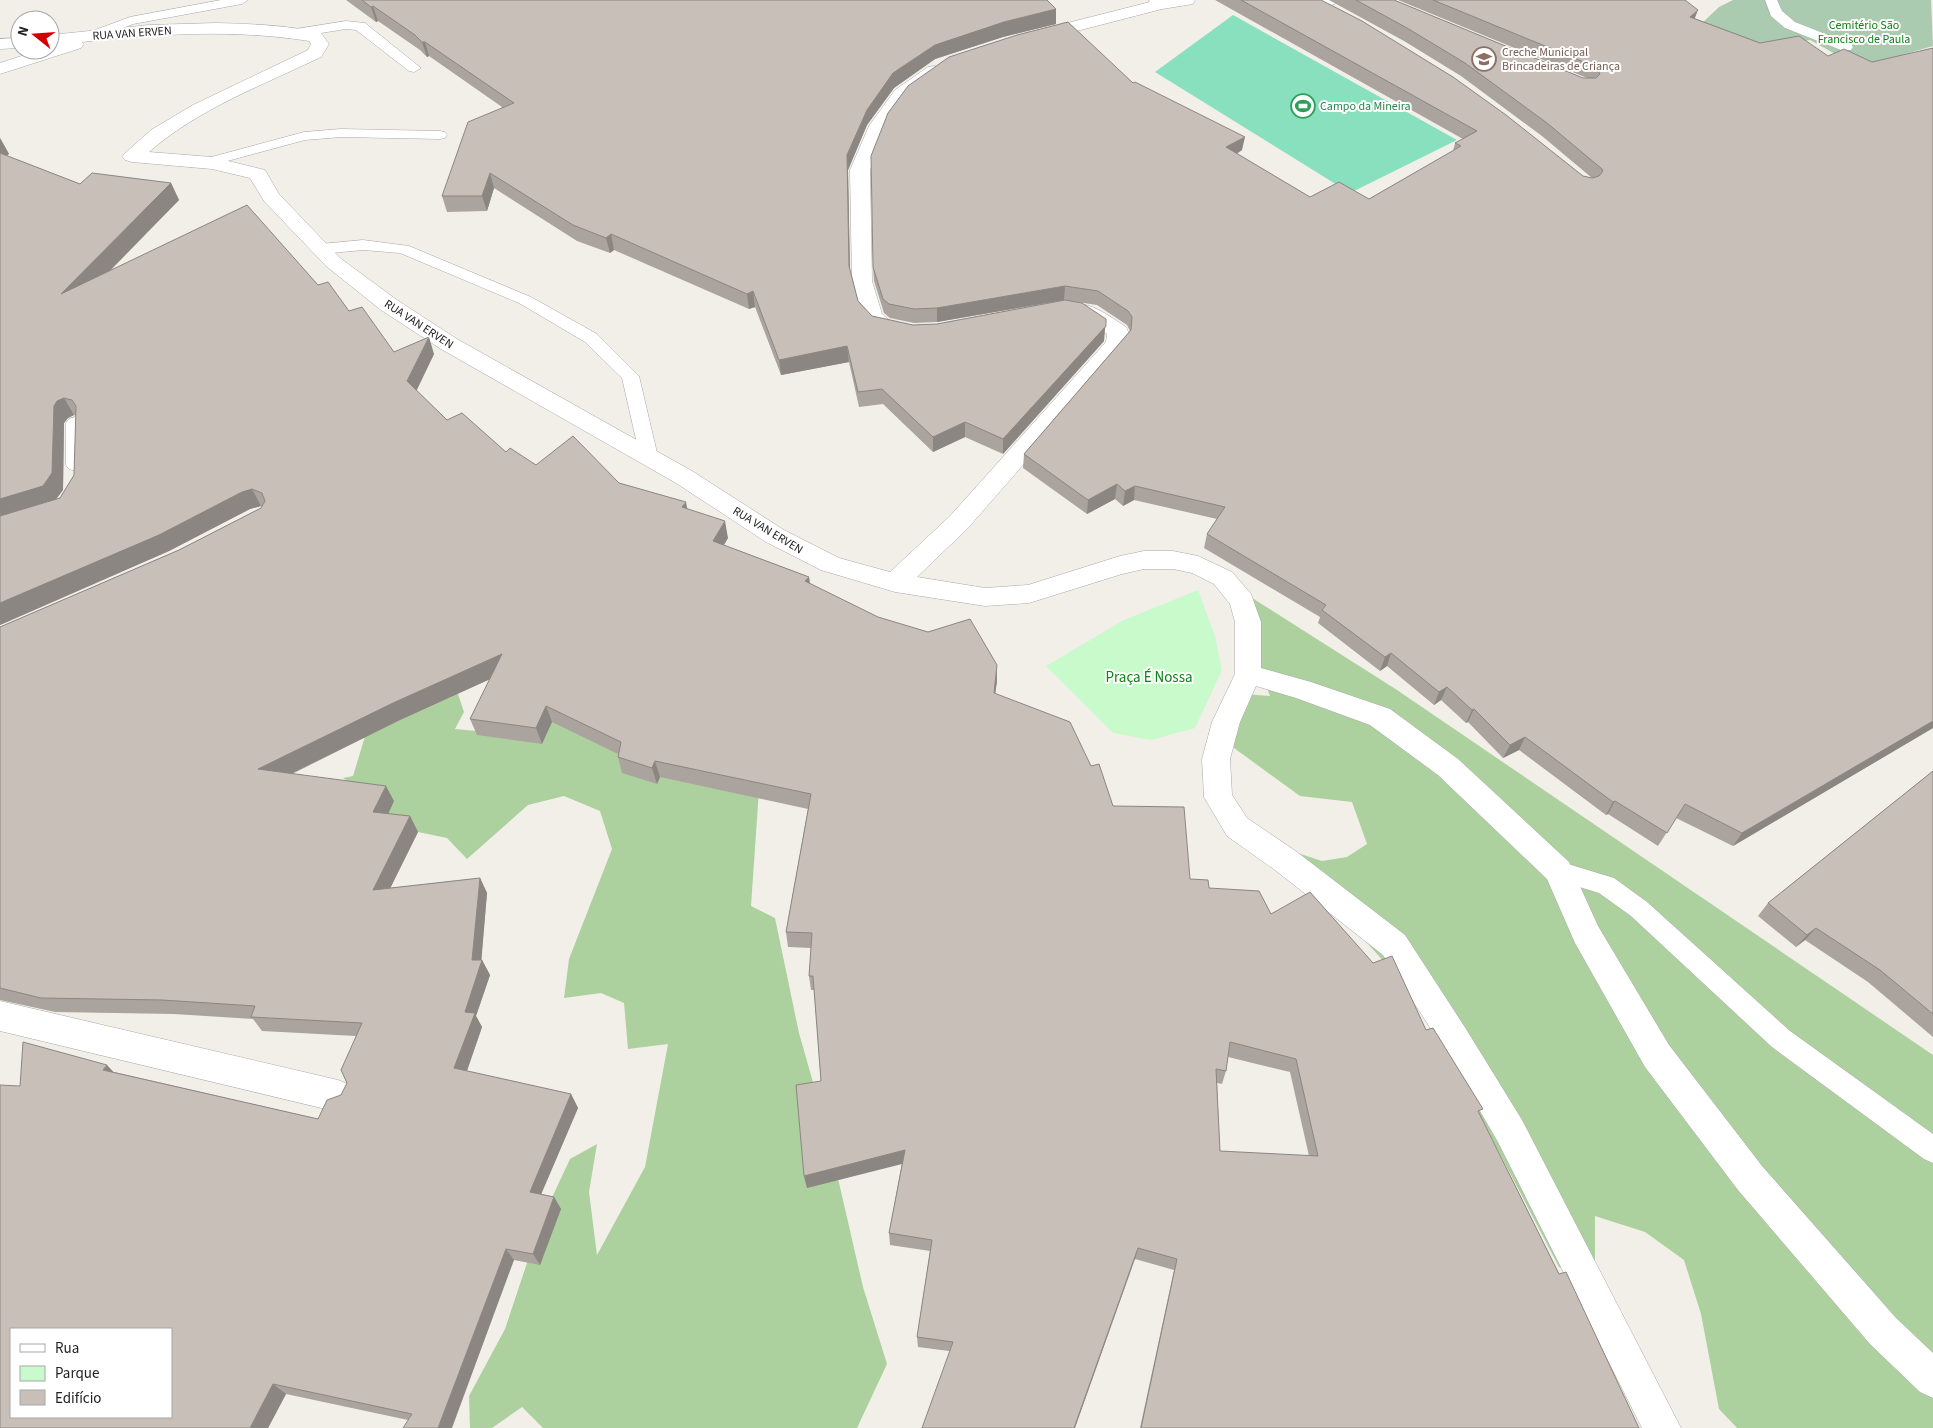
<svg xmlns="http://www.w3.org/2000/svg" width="1933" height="1428" font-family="'Source Sans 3',sans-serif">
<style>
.forest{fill:#add19e}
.cemetery{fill:#aacbaf}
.park{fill:#c8facc}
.pitch{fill:#88e0be}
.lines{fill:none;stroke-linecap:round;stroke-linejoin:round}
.service-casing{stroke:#a9a9a9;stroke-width:1}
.minor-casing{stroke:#a9a9a9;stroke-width:1}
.service{fill:#fff;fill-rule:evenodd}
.minor{fill:#fff;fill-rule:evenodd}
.wall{fill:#aba49e;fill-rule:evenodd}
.shaded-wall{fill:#8b8681}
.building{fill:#c7bfb8;stroke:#8b8681;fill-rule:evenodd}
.labels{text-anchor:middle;stroke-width:4;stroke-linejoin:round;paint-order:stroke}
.far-park-label{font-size:12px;fill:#0c8416;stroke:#fff}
.far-street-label{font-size:12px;fill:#222;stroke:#fff}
.far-education-label{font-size:12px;fill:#785e54;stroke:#fff;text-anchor:start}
.far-leisure-label{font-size:12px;fill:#27864d;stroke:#fff;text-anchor:start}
.park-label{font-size:15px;fill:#0c8416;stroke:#fff}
</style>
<rect width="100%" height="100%" fill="#f2efe9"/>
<!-- forest -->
<path class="forest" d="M1249,596L1397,690L1933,1055V1428H1737L1719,1409L1701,1314L1684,1260L1645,1232L1595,1216V1283L1559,1267L1421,1003L1282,848L1322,861L1347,857L1367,844L1352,802L1300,796L1223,740L1230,693L1270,696L1241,619Z
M439,686L458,694L464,712L455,729L488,732L564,717L760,775L751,906L775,918L799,1033L828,1135L863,1287L887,1364L857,1428H543L522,1407L492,1428H470L469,1396L505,1329L541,1221L570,1159L597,1144L589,1192L597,1255L645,1167L668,1044L628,1049L624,1003L601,993L564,998L569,959L612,849L600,811L564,796L528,805L467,859L447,838L418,832L397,831L364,794L343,778L353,776L366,733Z"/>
<!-- cemetery -->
<path class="cemetery" d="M1733,0H1931L1933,46L1859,67L1810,40L1740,52L1697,28L1719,7Z"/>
<!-- park -->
<path class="park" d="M1198,590L1215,636L1222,670L1195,728L1151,740L1113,733L1046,666L1124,620Z"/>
<!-- pitch -->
<path class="pitch" d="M1233,15L1457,140L1350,193L1155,72Z"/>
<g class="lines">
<!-- service casing -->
<g class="service-casing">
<path id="service" d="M221,0H248L242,4L133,24L92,40L85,36L87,33L130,17Z
M1765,0H1777L1782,11L1795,22L1851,44L1853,47L1851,50H1841L1785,28L1771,16Z
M346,21L365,23L421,68L414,72L409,71L356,30L346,29L296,37L289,33L296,29Z
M341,129L440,131L445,132L447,135L445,138L440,139L341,137L305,140L209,166L204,165L202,162L204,159L304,132Z
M363,240L409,246L531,297L597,334L639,376L658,457L655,461L649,463L643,461L640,457L622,378L585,342L519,303L400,253L363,250L321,254L315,252L313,249L315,246L321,244Z
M75,417L81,419L84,423V465L81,469L75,471L69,469L66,465V423L69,419Z
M1558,861L1614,878L1647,902L1790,1031L1933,1134V1163L1924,1159L1772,1047L1631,916L1599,893L1550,878L1546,871L1550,864Z"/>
</g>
<!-- minor casing -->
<g class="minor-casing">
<path id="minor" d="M1149,0H1195L1193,4L1162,9L1038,41L1032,40L1029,36L1032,32L1150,2Z
M1312,0H1337L1335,4L1318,8L1312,7L1310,3Z
M216,23C251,24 287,25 321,33L329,44L321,57C263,85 198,109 149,152L212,157L265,170L279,194L340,258L397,300L457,339L692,471L784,530L839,558L890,572L950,516L1106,342L1107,334L1082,318L1065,315L1062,310L1065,305C1089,299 1107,315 1126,327C1130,334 1129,341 1125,348L968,528L917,577L985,588L1028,585L1120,556L1144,551H1173L1198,556L1232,572L1251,594L1261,622V668L1311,682L1390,709L1458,759L1569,862L1598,926L1669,1045L1762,1166L1896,1318L1933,1353V1398L1920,1392L1870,1344L1738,1190L1645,1067L1575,943L1547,879L1438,775L1370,725L1296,698L1256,686L1240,722L1230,759L1232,795L1247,818L1297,852L1405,935L1466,1029L1522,1120L1681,1428H1642L1498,1142L1444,1049L1383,955L1275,870L1227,836L1204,797L1202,759L1212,722L1235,674V622L1230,604L1214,584L1192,573L1173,569H1144L1122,574L1029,603L985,606L895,592L821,570L766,542L676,483L441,349L381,310L326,266L264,201L250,178L212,169L132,162L125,160L122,156L151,130L193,105L308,50L311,44L309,41C233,29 158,34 82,42L84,44L81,48L0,74V63L40,50H50V47L56,45H50V35L149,25Z
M20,38V48L0,49V39Z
M934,66L940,67L943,71L907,98L887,126L870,170L872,281L882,314L889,320L913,326L916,331L913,336L905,338L873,330L861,316L852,281L850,170L869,126L895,90L928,67Z
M0,1001L338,1080L350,1085L355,1096L350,1107L338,1112L0,1031Z"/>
</g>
<!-- service -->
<use href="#service" class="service"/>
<!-- minor -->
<use href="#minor" class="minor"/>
</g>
<!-- wall -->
<path class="wall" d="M346,0H1047L1056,24L1003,37L935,59L894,88L867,125L848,170L850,269L858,301L872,316L913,325L937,324L1065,300L937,322L914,323L890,318L884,313L874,281L873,267L1133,83L1242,150L1237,154L1310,197L1369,199L1453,151L1455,143L1463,139L1215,0H1320L1583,176L1592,178L1542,136L1461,76L1404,41L1329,0H1394L1583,78H1587L1398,0H1685L1694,18L1760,43L1828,56L1872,62L1933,48V728L1733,846L1676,818L1658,846L1608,814L1606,815L1519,750L1503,758L1468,722L1466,723L1441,700L1434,705L1387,666L1380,671L1318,623L1320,617L1204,548L1207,534L1217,519L1134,500L1123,506L1115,499L1087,514L1023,468L1024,454L1130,331L1127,325L1097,305L1077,302L1104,341L1003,454L965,437L933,452L883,404L859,407L849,362L781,375L755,307L749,309L614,250L610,253L577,241L494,188L487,211L447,212L442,196L502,107L429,56L427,57L420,50L378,21L376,22Z
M0,138L9,154L7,156L80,184L171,183L179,200L110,271L318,285L349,311L394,352L434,354L416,391L447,420L506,452L536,465L619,483L687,509L728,538L724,545L809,577L810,584L997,681L995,694L1091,766L1113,806L1190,879L1209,888L1271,914L1426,1030L1479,1114L1559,1274L1639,1428H1140L1174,1270L1135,1259L949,1351L918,1347L917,1337L930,1251L890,1245L889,1233L902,1163L807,1188L804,1176L821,1081L814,990H811L809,976L811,948L788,947L786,932L808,809L660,777L657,784L622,773L618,757V754L552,722L542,744L477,735L470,719L490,679L400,720L292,774L394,801L388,814L410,816L418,832L390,888L480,878L487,893L481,960H482L490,975L476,1016L482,1027L467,1071L571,1094L578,1108L541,1194L554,1197L561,1209L540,1265L514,1260L408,1420L286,1394L268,1428L20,1086L114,1072L318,1119L341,1095L347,1083L356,1036L262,1031L253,1019L174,1014L55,1012L0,1000V627L179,550L261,508L262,507L261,506L250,509L169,551L0,625ZM74,415L76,416L74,475L60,498L56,499L63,490L64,423L68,418ZM1228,1057L1290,1072L1309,1156L1220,1151L1217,1083L1222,1084L1226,1071Z
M1933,771V1037L1868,982L1805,940L1796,947L1758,916L1768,903Z"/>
<!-- shaded-wall -->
<path class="shaded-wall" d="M373,6L378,21L376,22L371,7Z
M1056,9V24L1003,37L935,59L894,88L867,125L848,170L850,281L849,266L847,155L867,110L893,73L935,45L1004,22Z
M1698,10L1693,23L1690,17Z
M422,42H425L429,56L427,57Z
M1245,137L1242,150L1224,161L1226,147Z
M0,138L9,154L0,159Z
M490,173L494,188L487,211L482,196Z
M171,183L179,200L70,311L61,294Z
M611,234L614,250L610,253L606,238Z
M1065,286L1064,300L937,322V308Z
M753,291L755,307L749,309L747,294Z
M1106,319L1104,341L1003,454V439Z
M429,337L434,354L413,398L407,381Z
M847,346L849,362L781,375L779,360Z
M64,398L74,415L68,418L64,423L63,490L54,502L0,519V499L54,406L57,401Z
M965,422V437L933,452V437Z
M1117,484L1115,499L1087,514L1088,500Z
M1135,486L1134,500L1123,506L1125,491Z
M252,489L261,506L250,509L169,551L0,625V603L242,492Z
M686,502L689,518L682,507Z
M725,521L728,538L716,558L713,541Z
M809,577L811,593L805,581Z
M1391,653L1387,666L1380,671L1385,657Z
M502,654L508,671L400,720L268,785L258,769L393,703Z
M997,665V681L993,710L994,693Z
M1447,687L1441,700L1434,705L1439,692Z
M546,706L552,722L542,744L536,728Z
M1474,709L1468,722L1466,723L1472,710Z
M1933,721V728L1733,846L1742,833Z
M1525,737L1519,750L1503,758L1510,745Z
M655,761L660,777L657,784L652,768Z
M386,786L394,801L382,827L373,812Z
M1615,801L1608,814L1606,815L1613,802Z
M410,816L418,832L382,905L373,890Z
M480,878L487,893L481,965L482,960L490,975L476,1016L482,1027L463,1082L454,1068L472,960Z
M1816,928L1805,940L1796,947L1807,935Z
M107,1065L120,1079L103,1070Z
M571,1094L578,1108L537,1204L530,1192Z
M905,1150L906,1163L807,1188L804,1176Z
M554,1197L561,1209L540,1265L533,1254Z
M1138,1248L1135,1259L1075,1428H1074Z
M506,1249L514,1260L452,1428H438Z
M273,1384L286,1394L268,1428H250Z"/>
<!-- building -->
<path class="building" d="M362,0H1047L1056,9L1004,22L935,45L893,73L867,110L847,155L849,266L858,301L872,316L913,325L937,324L1065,300L1082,303L1106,319V326L1003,439L965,422L933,437L882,389L858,392L847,346L779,360L753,291L747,294L611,234L606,238L573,225L490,173L482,196H442L468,122L514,103L425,42H422L415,35L373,6L371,7Z
M1241,0H1321L1362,21L1453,77L1506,115L1583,176L1592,178L1599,176L1603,171L1602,169L1547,123L1465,63L1407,28L1356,0H1394L1583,78H1596L1600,74L1596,67L1433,0H1685L1698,10L1690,17L1760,43L1799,36L1828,56L1844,49L1872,62L1933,48V721L1742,833L1685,804L1667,833L1615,801L1613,802L1525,737L1510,745L1474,709L1472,710L1447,687L1439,692L1391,653L1385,657L1322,610L1326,605L1207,534L1225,507L1135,486L1125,491L1117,484L1088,500L1024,454L1131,330L1132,317L1128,311L1098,291L1065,286L937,308L914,309L889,304L883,299L873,267L871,156L888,113L908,86L949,57L1017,35L1068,22L1133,83L1135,82L1245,137L1226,147L1310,197L1339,182L1369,199L1461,146L1455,143L1477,131Z
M0,153L80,184L92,173L171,183L61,294L247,205L318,285L328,282L349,311L362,307L394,352L429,337L407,381L447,420L462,413L506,452L510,448L536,465L573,436L619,483L686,502L682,507L725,521L713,541L809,577L805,581L878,617L928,632L970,619L997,665L994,693L1070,722L1091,766L1099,764L1113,806L1184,807L1190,879L1208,880L1209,888L1259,891L1271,914L1310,892L1373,963L1392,956L1426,1030L1433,1028L1483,1109L1478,1111L1559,1274L1566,1272L1639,1428H1141L1177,1259L1138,1248L1074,1428H922L953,1342L917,1337L932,1240L889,1233L905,1150L804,1176L796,1085L821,1081L813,976H809L812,933L786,932L811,794L655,761L652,768L618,757L621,742L546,706L536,728L470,719L502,654L393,703L258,769L386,786L373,812L410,816L373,890L480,878L472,960H482L465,1012L475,1013L454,1068L571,1094L530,1192L554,1197L533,1254L506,1249L438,1428H403L412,1414L273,1384L250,1428H0V1085L20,1086L23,1042L107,1065L103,1070L318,1119L327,1100L341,1095L347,1083L341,1070L362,1023L251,1017L255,1006L162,1000L41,998L0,988V627L179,550L261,508L265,501L262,493L252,489L242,492L159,535L0,603V516L60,498L74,475L76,406L72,400L64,398L57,401L54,406L52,473L43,486L0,499ZM1230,1042L1296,1059L1318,1156L1220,1151L1216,1069L1226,1071ZM11,1329H171V1417H11Z
M1933,771V1014L1880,970L1816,928L1807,935L1768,903Z"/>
<!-- icons -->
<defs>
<g id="school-ring" transform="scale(1.25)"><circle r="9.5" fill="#fff" stroke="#8d6e63" stroke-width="1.5"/><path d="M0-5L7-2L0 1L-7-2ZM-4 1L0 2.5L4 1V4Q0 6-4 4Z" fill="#8d6e63"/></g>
<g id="stadium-ring" transform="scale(1.25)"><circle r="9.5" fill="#fff" stroke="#2e9e5b" stroke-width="1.5"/><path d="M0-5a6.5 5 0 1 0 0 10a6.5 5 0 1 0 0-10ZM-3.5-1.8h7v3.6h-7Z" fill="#2e9e5b"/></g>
</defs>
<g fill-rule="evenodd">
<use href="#school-ring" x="1484" y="59"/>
<use href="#stadium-ring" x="1303" y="106"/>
</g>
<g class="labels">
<!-- far-park labels -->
<g class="far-park-label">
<text x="1864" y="29">Cemitério São<tspan x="1864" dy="14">Francisco de Paula</tspan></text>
</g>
<!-- far-street labels -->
<g class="far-street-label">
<text transform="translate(132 33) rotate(-4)" y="4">RUA VAN ERVEN</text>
<text transform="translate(419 324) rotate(33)" y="4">RUA VAN ERVEN</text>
<text transform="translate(768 530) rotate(31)" y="4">RUA VAN ERVEN</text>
</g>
<!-- far-education labels -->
<g class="far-education-label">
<text x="1502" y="56">Creche Municipal<tspan x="1502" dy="14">Brincadeiras de Criança</tspan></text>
</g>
<!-- far-leisure labels -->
<g class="far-leisure-label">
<text x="1320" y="110">Campo da Mineira</text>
</g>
<!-- park labels -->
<g class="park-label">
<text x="1149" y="682">Praça É Nossa</text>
</g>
</g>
<!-- legend -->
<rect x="10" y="1328" width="162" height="90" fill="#ffffff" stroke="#a7a7a7"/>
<rect x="20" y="1344" width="25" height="8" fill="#ffffff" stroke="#a7a7a7"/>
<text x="55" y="1353" font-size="15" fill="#222222">Rua</text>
<rect x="20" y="1366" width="25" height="15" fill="#c8facc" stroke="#a7a7a7"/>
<text x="55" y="1378" font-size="15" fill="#222222">Parque</text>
<rect x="20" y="1390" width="25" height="15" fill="#c7bfb8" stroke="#a7a7a7"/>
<text x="55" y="1403" font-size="15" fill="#222222">Edifício</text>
<!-- north arrow -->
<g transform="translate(35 35) rotate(287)"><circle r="24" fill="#ffffff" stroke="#a7a7a7"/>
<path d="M0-4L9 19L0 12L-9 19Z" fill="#d40000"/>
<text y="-8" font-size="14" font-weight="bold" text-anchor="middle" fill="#222222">N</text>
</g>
</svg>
